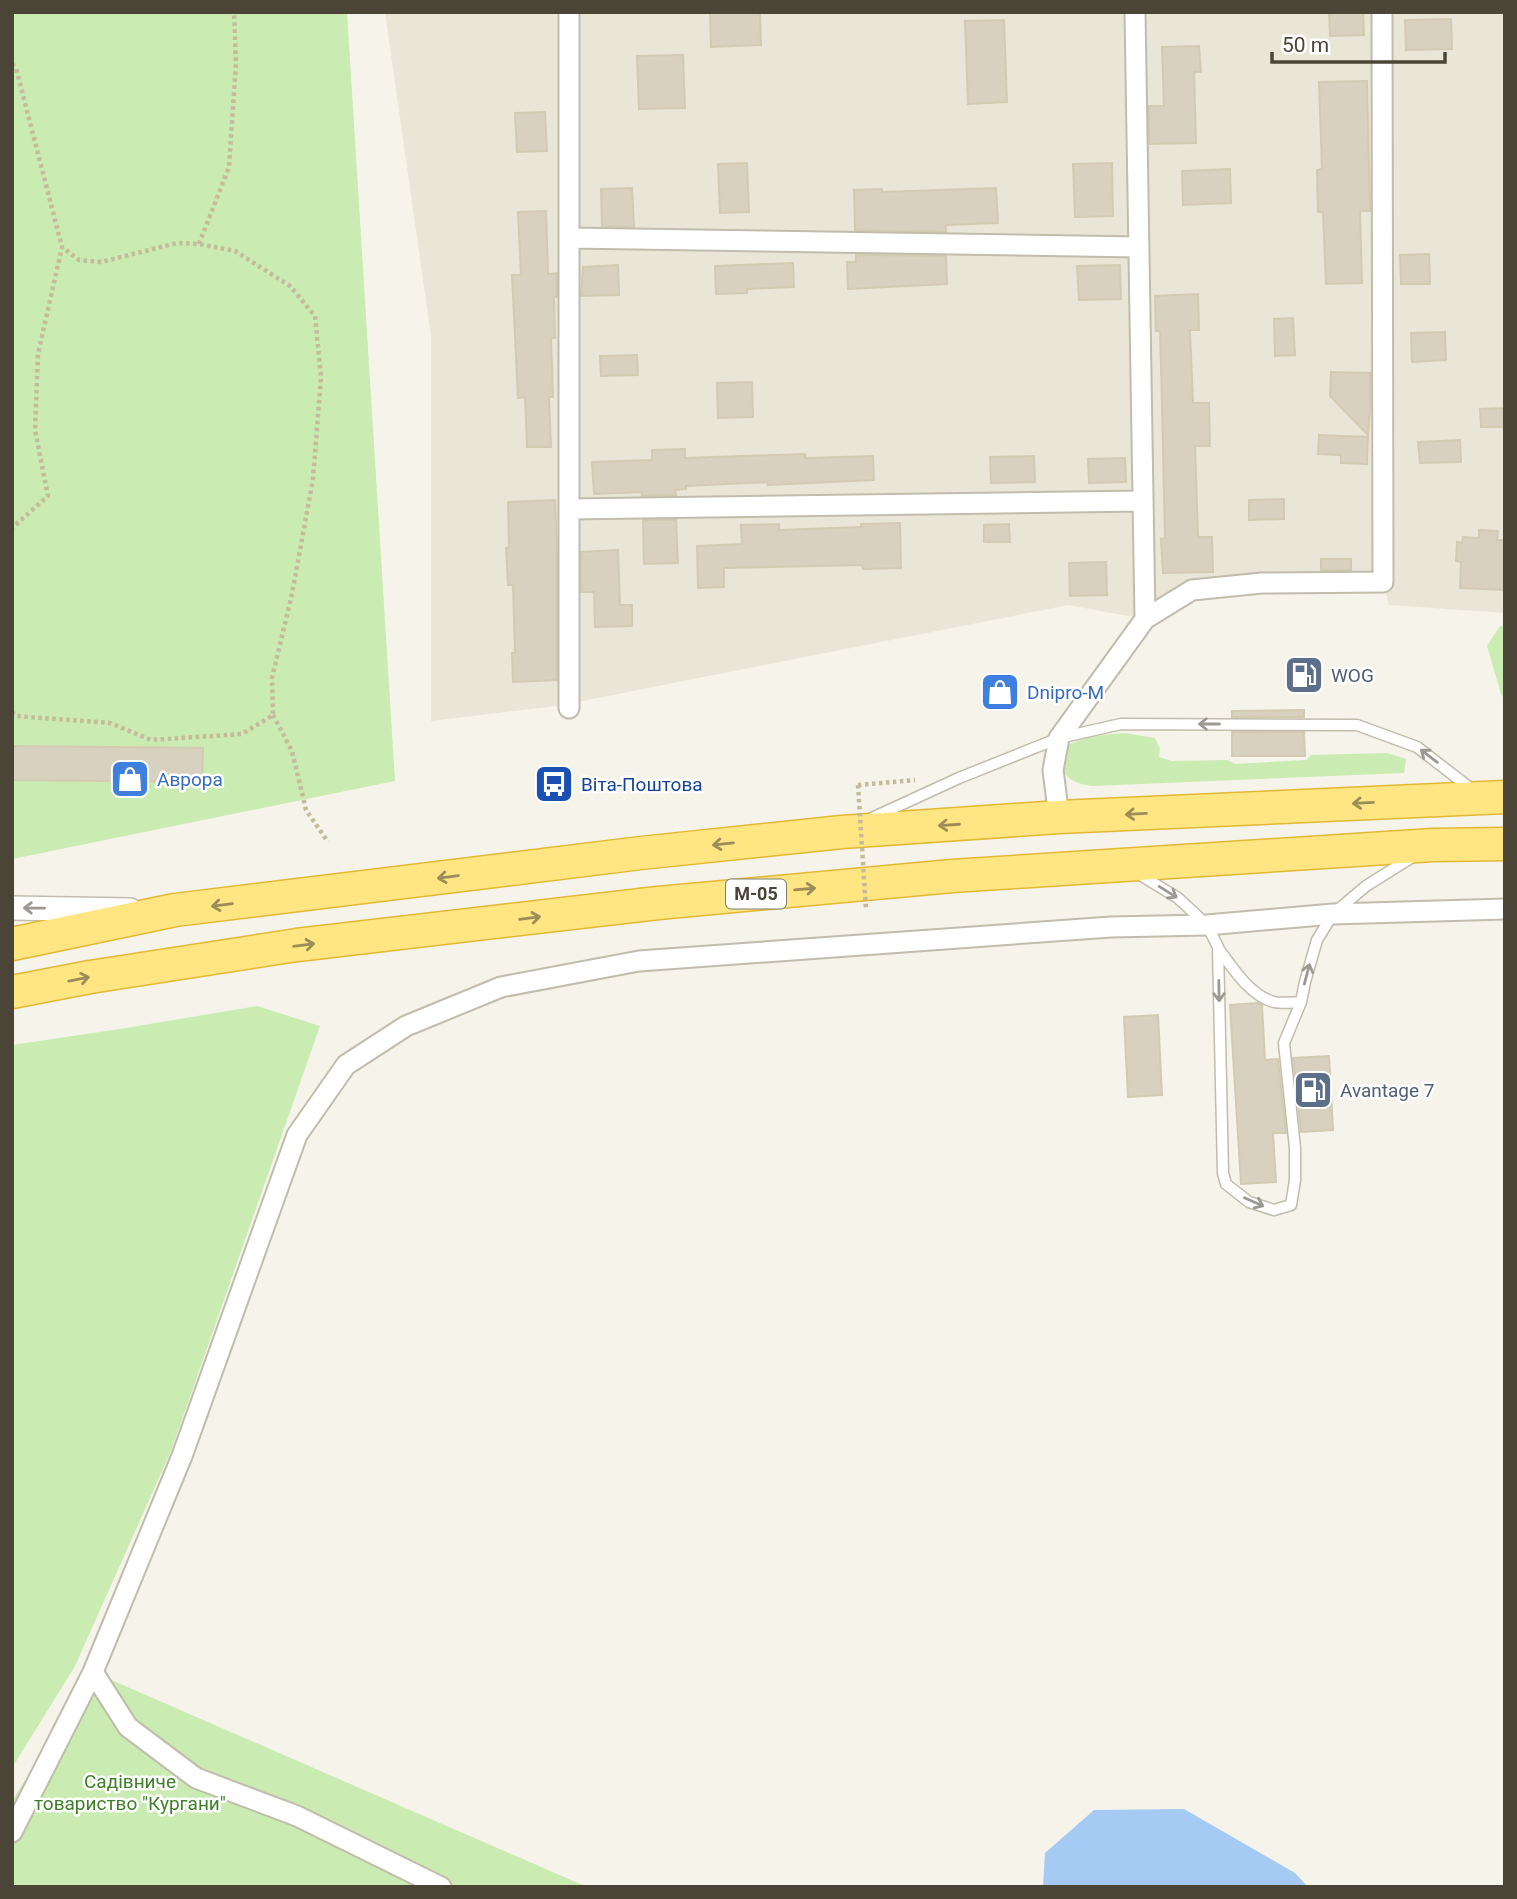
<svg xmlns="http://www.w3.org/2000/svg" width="1517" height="1899" font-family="Roboto,sans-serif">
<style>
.residential{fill:#e9e6d8}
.green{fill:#caebb2}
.water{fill:#a5caf3}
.building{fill:#d8d1bf;stroke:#d3cab2;stroke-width:2}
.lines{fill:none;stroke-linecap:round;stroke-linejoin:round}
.service-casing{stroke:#c1bcac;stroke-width:13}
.minor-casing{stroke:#c1bcac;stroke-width:23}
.tertiary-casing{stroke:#c1bcac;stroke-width:26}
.trunk-casing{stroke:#e3b836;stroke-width:35}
.path{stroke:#c4ba9c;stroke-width:4.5;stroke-dasharray:3.5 3.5;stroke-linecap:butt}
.service{stroke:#fff;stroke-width:10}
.minor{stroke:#fff;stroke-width:19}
.tertiary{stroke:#fff;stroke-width:23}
.trunk{stroke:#ffe682;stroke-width:32}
.path-bridge{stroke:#c4ba9c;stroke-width:4.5;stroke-dasharray:3.5 3.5;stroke-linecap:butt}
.oneway{stroke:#9b9991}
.oneway2{stroke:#9b8d59}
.labels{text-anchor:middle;stroke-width:5;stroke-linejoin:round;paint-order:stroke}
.shield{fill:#fff;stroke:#807d73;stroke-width:2}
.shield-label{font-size:18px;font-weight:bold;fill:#4a4537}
.service-label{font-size:19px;fill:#4e5e75;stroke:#fff;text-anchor:start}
.shop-label{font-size:19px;fill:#366cbe;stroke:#fff;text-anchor:start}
.transit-label{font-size:19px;fill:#164399;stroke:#fff;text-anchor:start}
.park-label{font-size:19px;fill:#3e7f27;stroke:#fff}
</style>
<rect width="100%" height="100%" fill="#f5f3ea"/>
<!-- residential -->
<path class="residential" d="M385,12H1505V613L1389,605L1383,582L1192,590L1145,619L1068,605L557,706L431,721V336Z"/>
<!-- green -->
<path class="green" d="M12,12H347L395,781L12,859Z
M1500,626L1505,627V700L1501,694L1487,646Z
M1125,733L1155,738L1160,749L1159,757L1171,761L1227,760L1235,764L1306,760L1311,755L1387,753L1406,759L1404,773L1093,786C1069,783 1057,774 1063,748C1082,736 1103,735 1125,733Z
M257,1006L320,1026L171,1451L75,1666L12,1768V1045L120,1029Z
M93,1672L587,1887H12V1801Z"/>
<!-- water -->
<path class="water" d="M1184,1809L1295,1873L1308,1887H1043L1045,1853L1094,1810Z"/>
<!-- building -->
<path class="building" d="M710,12H760L761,45L711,47Z
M1329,12H1363L1364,35L1330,36Z
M1451,19L1452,49L1406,50L1405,20Z
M1004,20L1007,102L968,104L965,21Z
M1199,46L1201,72H1194L1196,143L1149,144V106H1164L1162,47Z
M683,55L685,108L639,109L637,56Z
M1367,81L1370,211H1360L1362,283L1326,284L1323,212H1318L1317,170L1322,169L1319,82Z
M545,112L547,151L517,152L515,113Z
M747,163L749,212L720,213L718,164Z
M1112,163L1113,216L1075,217L1073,164Z
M1230,169L1231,203L1183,205L1182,171Z
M632,188L634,227L602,226L601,189Z
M996,188L998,223L946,225V232L855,230L854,190L882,189V192Z
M546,211L548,274L557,273V297H554L555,338H551L553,397H549L551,447H527L525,397L518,398L512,275H521L518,212Z
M1429,254L1430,284H1401L1400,255Z
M856,255L946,256L947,284L848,289L847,262H856Z
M793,263L794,287L747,289V293L716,294L715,266Z
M618,265L619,295L581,296L583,267Z
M1120,265L1121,299L1079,300L1077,266Z
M1198,294L1199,330H1190L1193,403H1209L1210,446H1195L1198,537H1212L1213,572L1163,573L1161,539L1165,538L1162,404L1160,331H1156L1155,296Z
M1293,318L1295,355L1275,356L1274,319Z
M1445,332L1446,360L1412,362L1411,333Z
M637,355L638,375L601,376L600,356Z
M1331,372L1370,373V407L1368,435L1330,396Z
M752,382L753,417L718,418L717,383Z
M1504,408L1505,427H1481L1480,409Z
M1319,435L1368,437L1367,464L1341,463V455L1318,454Z
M1460,440L1461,462L1420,463L1418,442Z
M685,449V458L805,454L806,458L873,456L874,480L768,485L767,482L686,486V489L675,490L676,495L642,496V492L594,494L592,462L652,460V450Z
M1034,456L1035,482L991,483L990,457Z
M1125,458L1126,482L1089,483L1088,459Z
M1284,499V519L1249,520V500Z
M555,500L557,553V680L513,682L512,653H515L513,585H508L506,548L509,547L508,502Z
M643,520H676L678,563L644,564Z
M900,523L901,568L863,569L862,565L724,568V587L698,588L697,546L742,544L741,525L779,524V530L861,527V524Z
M1009,524L1010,542H984V525Z
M1479,530L1498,531L1497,540H1505V590L1460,588L1461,562L1456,561L1457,542L1462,543L1463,537L1479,538Z
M618,550L620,605H632V626L595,627L594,592H581V552Z
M1321,559H1351V570H1321Z
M1106,562L1107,595L1070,596L1069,563Z
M1320,662L1321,686L1289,687L1288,663Z
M1304,710V717H1232V711Z
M1232,732H1304L1305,756H1232Z
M12,746L203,748L202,782L12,780Z
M1258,1003L1262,1005L1265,1060L1278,1059L1286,1133H1273L1276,1182L1241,1184L1230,1005Z
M1158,1015L1162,1095L1128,1097L1124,1017Z
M1329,1056L1333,1130L1301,1132L1293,1058Z"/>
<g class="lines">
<!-- service casing -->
<g class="service-casing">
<path id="service" d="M872,818L959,778L1059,738L1121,724L1357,725L1417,747L1474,791
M1137,873L1178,898L1207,925L1218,947L1223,1173L1226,1184L1249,1202L1274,1210L1291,1205L1295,1180V1148L1284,1043L1301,1002L1305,982L1317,940L1333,914L1366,886L1414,856
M1218,948C1232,967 1249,995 1274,1002C1282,1004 1293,1002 1301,1002"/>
</g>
<!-- minor casing -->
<g class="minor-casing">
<path id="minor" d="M569,12V708
M569,238L1139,247
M569,509L1143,501
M1145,619L1192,590L1262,583L1383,582L1382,12
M1059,817L1053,770L1059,738L1145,619L1135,12
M93,1672L128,1727L196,1778L297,1816L441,1887
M12,1832L93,1672L182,1456L297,1135L346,1065L406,1026L501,987L639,961L1111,927L1207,925L1333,914L1505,909"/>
</g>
<!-- tertiary casing -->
<g class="tertiary-casing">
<path id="tertiary" d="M12,908L130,910"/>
</g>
<!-- trunk casing -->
<g class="trunk-casing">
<path id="trunk" d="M12,944L175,910L641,853L842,832L1059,817L1505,797
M12,992L90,977L297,945L658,903L952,876L1433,845L1505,844"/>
</g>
<!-- path -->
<path class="path" d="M12,64L16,68L62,247L38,354L35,430L48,496L12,528
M199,244L229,167L236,63L234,12
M12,712L16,716L110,723L151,740L242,734L273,715L272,678L292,594L313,479L321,377L315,316L290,286L235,251L199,244L177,243L101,262L79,260L62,247
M273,715L292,751L306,810L328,842
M858,785L915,780"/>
<!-- service -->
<use href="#service" class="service"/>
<!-- minor -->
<use href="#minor" class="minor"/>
<!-- tertiary -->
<use href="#tertiary" class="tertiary"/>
<!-- trunk -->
<use href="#trunk" class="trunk"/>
<!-- path-bridge -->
<path class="path-bridge" d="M858,785L866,909"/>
</g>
<!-- one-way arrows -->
<defs><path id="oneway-shaft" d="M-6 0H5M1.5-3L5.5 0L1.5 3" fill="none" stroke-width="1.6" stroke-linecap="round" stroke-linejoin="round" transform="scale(1.75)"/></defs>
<g class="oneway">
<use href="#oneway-shaft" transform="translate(1209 724) rotate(-180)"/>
<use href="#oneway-shaft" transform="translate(1429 756) rotate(-142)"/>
<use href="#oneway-shaft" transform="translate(1168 892) rotate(32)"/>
<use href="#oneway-shaft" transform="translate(34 908) rotate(-179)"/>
<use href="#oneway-shaft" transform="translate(1307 974) rotate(-75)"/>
<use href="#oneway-shaft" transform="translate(1219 991) rotate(89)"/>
<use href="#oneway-shaft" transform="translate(1254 1202) rotate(24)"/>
</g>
<g class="oneway2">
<use href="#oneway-shaft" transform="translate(1363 803) rotate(177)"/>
<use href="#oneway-shaft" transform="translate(1136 814) rotate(177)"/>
<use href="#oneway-shaft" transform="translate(949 825) rotate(176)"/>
<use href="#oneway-shaft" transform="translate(723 844) rotate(174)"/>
<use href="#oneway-shaft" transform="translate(448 877) rotate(173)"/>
<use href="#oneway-shaft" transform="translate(805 889) rotate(-5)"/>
<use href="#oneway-shaft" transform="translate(222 905) rotate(173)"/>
<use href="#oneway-shaft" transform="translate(530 918) rotate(-7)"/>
<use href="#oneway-shaft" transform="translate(304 945) rotate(-7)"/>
<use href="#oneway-shaft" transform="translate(79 979) rotate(-11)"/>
</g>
<!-- icons -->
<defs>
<g id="fuel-square" transform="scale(2.0125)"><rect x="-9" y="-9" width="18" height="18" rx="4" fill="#5c6f8a" stroke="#fff"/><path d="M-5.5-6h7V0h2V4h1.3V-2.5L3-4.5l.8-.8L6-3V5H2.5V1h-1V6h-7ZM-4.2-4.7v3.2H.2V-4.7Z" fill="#fff"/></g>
<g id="shop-square" transform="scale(2.0125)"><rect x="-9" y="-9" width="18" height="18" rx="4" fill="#3f7fe0" stroke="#fff"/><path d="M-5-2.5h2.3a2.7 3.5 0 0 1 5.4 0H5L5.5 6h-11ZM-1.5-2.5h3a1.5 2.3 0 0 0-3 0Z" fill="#fff"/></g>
<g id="bus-square" transform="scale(2.0125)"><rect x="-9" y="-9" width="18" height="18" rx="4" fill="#1a4fb4" stroke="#fff"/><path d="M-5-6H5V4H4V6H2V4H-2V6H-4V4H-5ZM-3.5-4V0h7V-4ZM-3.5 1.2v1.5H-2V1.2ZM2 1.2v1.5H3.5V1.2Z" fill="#fff"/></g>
</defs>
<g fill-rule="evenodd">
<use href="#fuel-square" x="1304" y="675"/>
<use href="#shop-square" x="1000" y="692"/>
<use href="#shop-square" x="130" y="779"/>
<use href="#bus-square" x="554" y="784"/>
<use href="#fuel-square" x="1313" y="1090"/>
</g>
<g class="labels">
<!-- shield labels -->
<rect class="shield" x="726" y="879.5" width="60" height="29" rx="5"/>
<g class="shield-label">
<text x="756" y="900">М-05</text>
</g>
<!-- service labels -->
<g class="service-label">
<text x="1331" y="682">WOG</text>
<text x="1340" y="1097">Avantage 7</text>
</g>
<!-- shop labels -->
<g class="shop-label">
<text x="1027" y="699">Dnipro-M</text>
<text x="157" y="786">Аврора</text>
</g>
<!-- transit labels -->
<g class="transit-label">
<text x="581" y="791">Віта-Поштова</text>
</g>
<!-- park labels -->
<g class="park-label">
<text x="130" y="1788">Садівниче<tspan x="130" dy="22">товариство "Кургани"</tspan></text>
</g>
</g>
<!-- border -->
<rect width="1517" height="1899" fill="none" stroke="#4a4537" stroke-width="28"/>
<!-- scale -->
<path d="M1272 52v10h173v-10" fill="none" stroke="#4a4537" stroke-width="3.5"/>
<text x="1282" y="52" font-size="21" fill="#4a4537" stroke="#ffffff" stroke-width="5" paint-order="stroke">50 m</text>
</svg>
